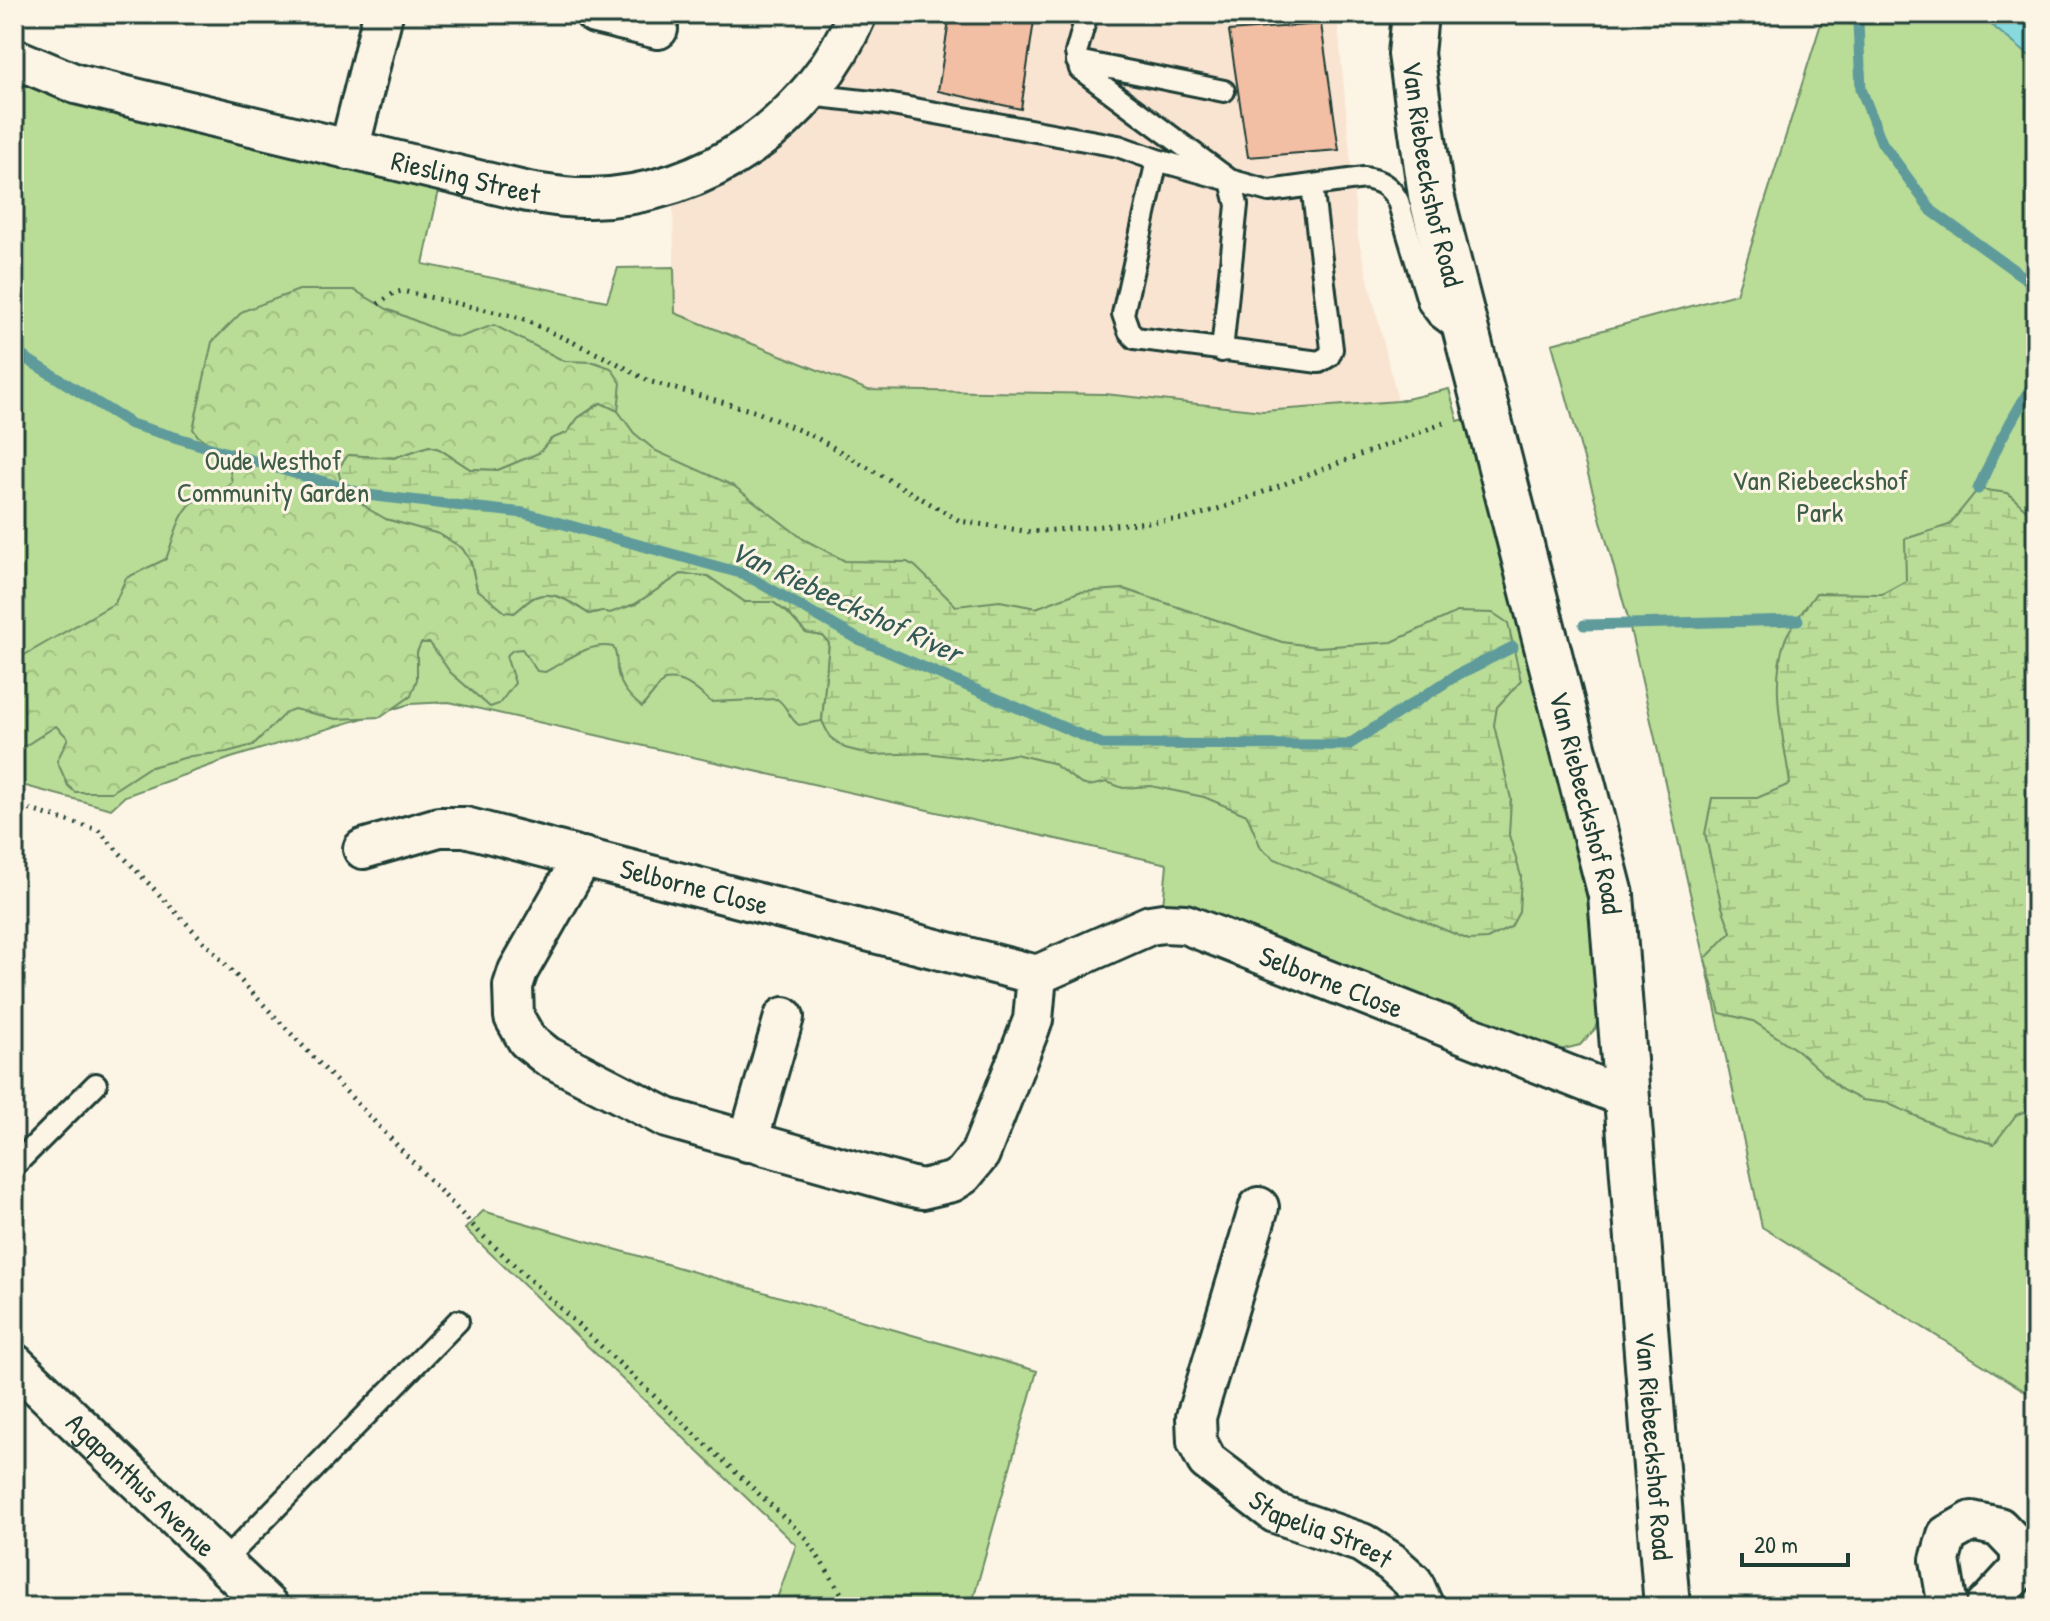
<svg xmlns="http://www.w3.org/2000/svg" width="2050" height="1621" font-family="'Patrick Hand',sans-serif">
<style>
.built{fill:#f9e4d2}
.green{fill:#b9dc96;stroke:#6c8c65;stroke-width:2}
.forest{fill:url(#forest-crowns);stroke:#6c8c65;stroke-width:2}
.wetland{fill:url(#wetland-marsh);stroke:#6c8c65;stroke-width:2}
.water{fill:url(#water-ripples);stroke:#5e9b9b;stroke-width:2}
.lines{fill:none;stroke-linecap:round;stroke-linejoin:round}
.stream{stroke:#5e9b9b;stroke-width:11}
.building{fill:#f2bea4;stroke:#1f3d34;stroke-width:2}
.service-casing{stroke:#1f3d34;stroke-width:26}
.minor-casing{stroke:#1f3d34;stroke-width:44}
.tertiary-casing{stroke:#1f3d34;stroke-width:50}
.path{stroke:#1f3d34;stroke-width:5;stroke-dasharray:2 6;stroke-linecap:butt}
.service{stroke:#fcf5e5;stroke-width:20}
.minor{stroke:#fcf5e5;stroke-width:38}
.tertiary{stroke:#fcf5e5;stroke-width:44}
.labels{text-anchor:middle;stroke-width:6;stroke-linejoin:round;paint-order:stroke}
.street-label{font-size:28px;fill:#1f3d34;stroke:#fcf5e5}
.park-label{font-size:28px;fill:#3e5d48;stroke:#fcf5e5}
.water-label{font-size:30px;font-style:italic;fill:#345c56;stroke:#fcf5e5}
</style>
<defs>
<pattern id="forest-crowns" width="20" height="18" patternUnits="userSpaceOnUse" patternTransform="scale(2)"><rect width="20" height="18" fill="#b9dc96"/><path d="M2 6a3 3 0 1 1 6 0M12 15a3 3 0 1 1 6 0" fill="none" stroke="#9fbe82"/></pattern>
<pattern id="wetland-marsh" width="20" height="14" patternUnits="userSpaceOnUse" patternTransform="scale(2)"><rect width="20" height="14" fill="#b9dc96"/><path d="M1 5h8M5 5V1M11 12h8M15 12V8" fill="none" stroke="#9fbe82"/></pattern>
<pattern id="water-ripples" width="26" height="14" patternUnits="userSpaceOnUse" patternTransform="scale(2)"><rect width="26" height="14" fill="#88dadf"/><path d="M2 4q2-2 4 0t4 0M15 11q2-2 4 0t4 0" fill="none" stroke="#75bcc0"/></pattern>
</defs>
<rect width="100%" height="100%" fill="#fcf5e5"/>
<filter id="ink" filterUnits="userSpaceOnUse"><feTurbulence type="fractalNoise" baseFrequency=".0125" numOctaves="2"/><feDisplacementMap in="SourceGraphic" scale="16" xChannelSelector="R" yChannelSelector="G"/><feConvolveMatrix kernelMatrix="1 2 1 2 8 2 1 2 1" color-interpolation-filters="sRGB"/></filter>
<g filter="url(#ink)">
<!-- built -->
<path class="built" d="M878,14H1337L1358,237L1398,401L1263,411L1105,394L868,390L675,313L673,206L749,174L805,131L844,78Z"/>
<!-- green -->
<path class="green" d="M1824,14H2036V1398L1762,1227L1705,959L1627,615L1552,344L1736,294Z
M14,79L61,98L94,107L439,190L423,264L607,301L618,268L674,267L675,313L868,390L1105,394L1263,411L1398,401L1449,389L1458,421L1465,419L1573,826L1589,908L1598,1019L1595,1029L1580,1045L1556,1051L1163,906L1167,864L449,702L410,704L231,758L125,796L111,809L14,783Z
M483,1211L1037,1371L971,1607H774L796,1545L465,1229Z"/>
<!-- forest -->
<path class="forest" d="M299,290H354L387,309L452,336L460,337L494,325L564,361L594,362L611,368L621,383L618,411L600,403L578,418L567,433L551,439L539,453L498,470L470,469L439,449L429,446L394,458L348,455L386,519C409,526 444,530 462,548C472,558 474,576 477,589L514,613C520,609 528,600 535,597C554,589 574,604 589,614L635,604L681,574L708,576L745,602H773L788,613L806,633L823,636L829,643L822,721L799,725C788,718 788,706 777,699L711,702C695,689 686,677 664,680L642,707C631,698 622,689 618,674C615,664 619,657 613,647C590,641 566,661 545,672L537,671L522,649L513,650L506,656L515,683L499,704L490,707L450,672L430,643H421L417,652V679L411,696L381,717L336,719L294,709L286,712L253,745L227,752L191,756L148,768L111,792H75L68,786L57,761L68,738L56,726L25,746H14V661L115,603L126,578L166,559C174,539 179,508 199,498C216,490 215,499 232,482L227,456L198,436L193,429L212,342L243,311Z"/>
<!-- wetland -->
<path class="wetland" d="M601,403L618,411L634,433L656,451L734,486L803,539L845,561L907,562L915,566L956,606L1000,601L1036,608L1079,592L1124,589L1282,642L1318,647L1392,642L1457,612L1493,613L1508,623L1521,681L1497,707L1494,725L1511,799L1509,835L1521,876L1519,912L1511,927L1487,939L1469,940L1275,859L1261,848L1247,815L1204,797L1151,786L1123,788L1107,782L1089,786L1081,784L1052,763L1015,754L981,760L927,753L872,755L845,748L830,737L822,721L829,643L823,636L806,633L788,613L773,602H745L708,576L681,574L635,604L610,613L601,611L589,614C574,604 554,589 535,597C528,600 520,609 514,613L505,612L477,589L471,562L462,548L439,534L386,519L370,510L342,487L338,469L348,455L394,458L429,446L439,449L470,469L498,470L539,453L551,439L567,433L578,418Z
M1978,489L2008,493L2036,519V1107L2016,1115L1994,1144L1947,1130L1887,1103L1862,1100L1842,1090L1798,1051L1753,1021L1720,1013L1705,959L1731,932L1722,907L1705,834L1712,798H1757L1790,784C1784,738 1769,685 1785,640C1791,624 1806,608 1816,593L1882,594L1906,581L1905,539L1949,525Z"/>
<!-- water -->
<path class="water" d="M1978,14H2036V59L2027,54Z"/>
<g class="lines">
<!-- stream -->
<path class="stream" d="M1861,14L1858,23L1861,89L1882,143L1932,211L2036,286
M14,351L131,424L367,495L524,513L744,574L858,639L1102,744L1348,745L1457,675L1513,647
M1978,489L2000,441L2036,378
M1584,625L1798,620"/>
</g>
<!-- building -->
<path class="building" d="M950,14H1035L1021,109L938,91Z
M1321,24L1339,150L1248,157L1229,31Z"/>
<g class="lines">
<!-- service casing -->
<g class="service-casing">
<path id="service" d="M1087,14L1076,53L1080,69L1231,181L1237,205L1222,351
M1077,61L1224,91
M809,95L881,103L1118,146L1157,160L1269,191L1364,178C1380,180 1390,186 1398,201L1429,304L1438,316L1462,334
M1157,160L1123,314L1129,331L1135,338L1319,362L1329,356L1332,349L1312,185
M14,1166L96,1084
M222,1563L458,1321"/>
</g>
<!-- minor casing -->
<g class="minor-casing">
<g id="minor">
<path d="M595,14L658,29"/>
<path id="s1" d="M14,58L76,84L528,192C549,195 569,199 590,198C706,196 813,121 857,14"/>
<path d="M349,150L383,14"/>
<path id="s2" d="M363,849L439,827H465L1037,975L1150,925L1163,923L1185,924L1627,1098"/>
<path d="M583,857L518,971L513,986L514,1017L527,1040L547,1056L667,1118L908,1186L922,1189L952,1182L963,1175L980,1154L1033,1020L1037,975"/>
<path d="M748,1142L784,1017"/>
<path id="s3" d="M1259,1207L1196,1417L1197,1442L1207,1461L1275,1513L1362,1543L1391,1562L1413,1582L1424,1607"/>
<path id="s4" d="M14,1363L269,1607"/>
<path d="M1948,1607L1940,1560L1947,1535L1972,1521L1999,1527L2020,1549V1569L1985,1607"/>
</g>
</g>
<!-- tertiary casing -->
<g class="tertiary-casing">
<g id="tertiary">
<path id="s5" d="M1415,14L1411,54L1431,195L1611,895L1667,1607"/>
</g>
</g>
<!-- path -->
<path class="path" d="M378,304L394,293L402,291L521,318L615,362L648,381L757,412L815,437L960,521L1031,532L1186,519L1224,507L1449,421
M14,805L98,830L481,1234L806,1538L850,1607"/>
<!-- service -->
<use href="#service" class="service"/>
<!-- minor -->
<use href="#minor" class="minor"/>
<!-- tertiary -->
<use href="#tertiary" class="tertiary"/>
</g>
</g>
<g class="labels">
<!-- street labels -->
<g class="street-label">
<text dy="10" stroke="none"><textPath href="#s5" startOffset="162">Van Riebeeckshof Road</textPath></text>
<text dy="10" stroke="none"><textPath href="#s1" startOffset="468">Riesling Street</textPath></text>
<text dy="10" stroke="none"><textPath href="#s5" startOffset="810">Van Riebeeckshof Road</textPath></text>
<text dy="10" stroke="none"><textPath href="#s2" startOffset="342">Selborne Close</textPath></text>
<text dy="10" stroke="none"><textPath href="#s2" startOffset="1012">Selborne Close</textPath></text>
<text dy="10" stroke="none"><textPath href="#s5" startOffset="1458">Van Riebeeckshof Road</textPath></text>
<text dy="10" stroke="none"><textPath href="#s4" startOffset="176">Agapanthus Avenue</textPath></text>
<text dy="10" stroke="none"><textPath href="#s3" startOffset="400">Stapelia Street</textPath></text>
</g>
<!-- park labels -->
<g class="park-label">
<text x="273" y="470">Oude Westhof<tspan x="273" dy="32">Community Garden</tspan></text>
<text x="1820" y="490">Van Riebeeckshof<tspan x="1820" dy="32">Park</tspan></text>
</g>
<!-- water labels -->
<g class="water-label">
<text transform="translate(846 602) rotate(25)" y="10">Van Riebeeckshof River</text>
</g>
</g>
<!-- margin -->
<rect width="2050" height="1621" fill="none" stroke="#fcf5e5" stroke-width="48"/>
<rect x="24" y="24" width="2002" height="1573" fill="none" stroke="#1f3d34" stroke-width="3" filter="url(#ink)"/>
<!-- scale -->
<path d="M1742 1553v12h106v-12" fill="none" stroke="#1f3d34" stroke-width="4"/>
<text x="1754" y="1553" font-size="24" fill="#1f3d34" stroke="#fcf5e5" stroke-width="6" paint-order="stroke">20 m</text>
</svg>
